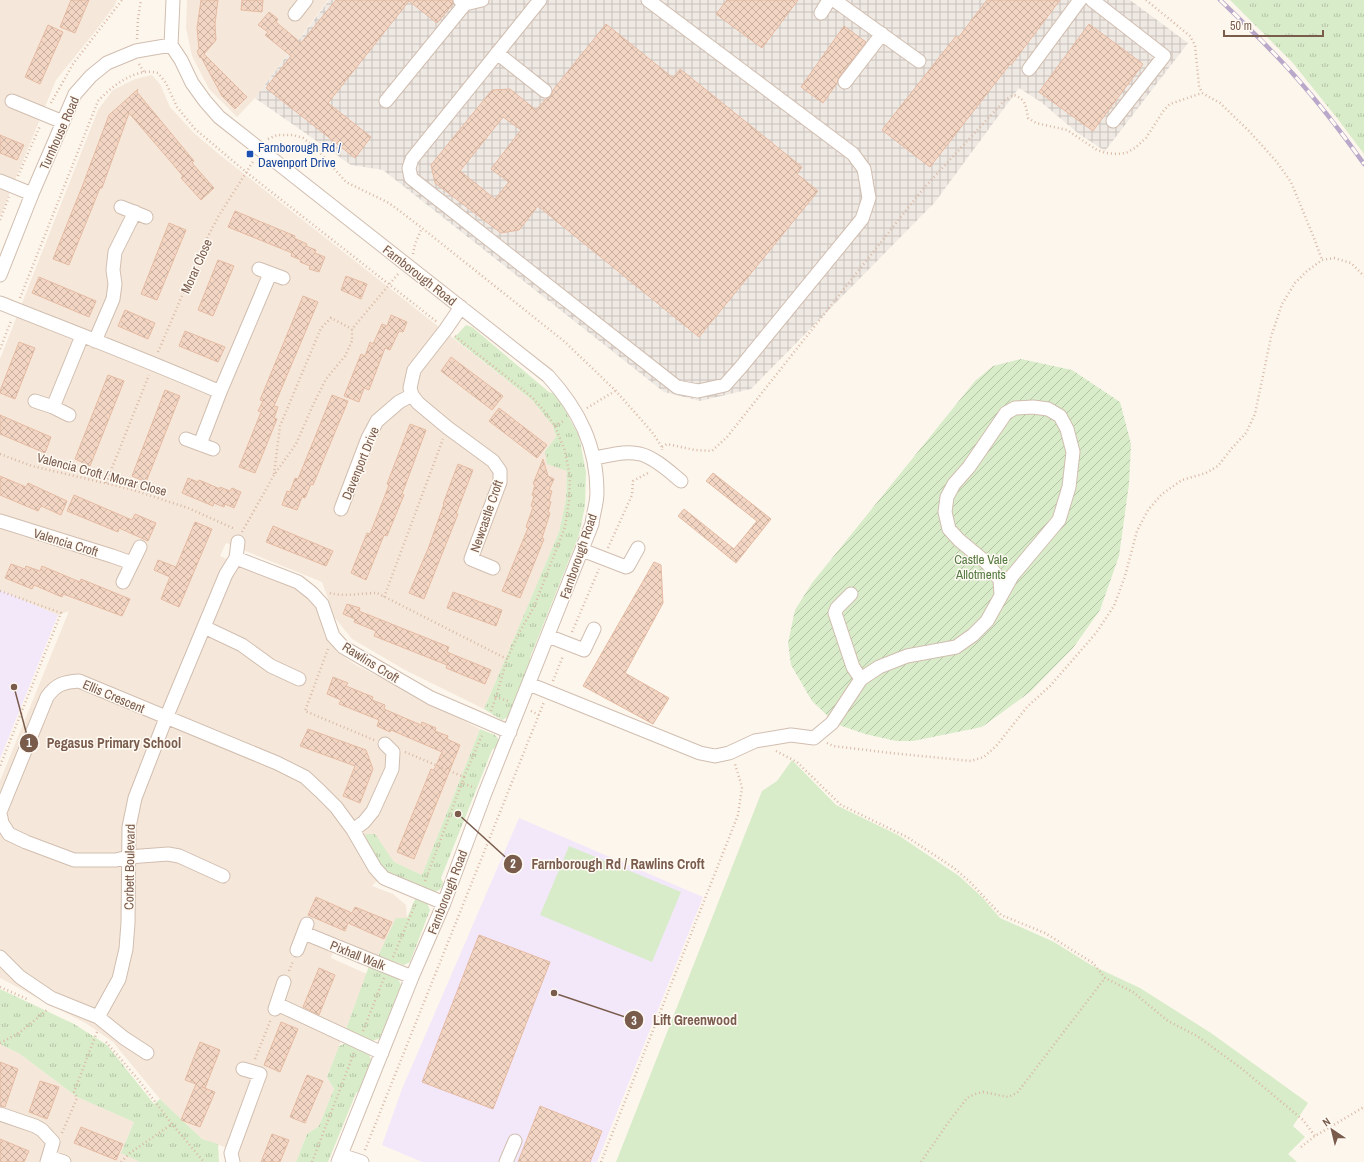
<svg xmlns="http://www.w3.org/2000/svg" width="1364" height="1162" font-family="'Archivo Narrow',sans-serif">
<style>
.residential{fill:#f5e8da}
.industrial{fill:url(#industrial-grid)}
.education{fill:#f3e8fa}
.grass{fill:url(#grass-tufts)}
.park{fill:#d8ecc9}
.garden{fill:url(#garden-furrows)}
.building{fill:url(#building-cross-hatch);stroke:#e6bba3;fill-rule:evenodd}
.lines{fill:none;stroke-linecap:round;stroke-linejoin:round}
.minor-casing{stroke:#d1beb0;stroke-width:15}
.path{stroke:#d9b8a5;stroke-width:2.5;stroke-dasharray:1 3;stroke-linecap:butt}
.minor{stroke:#fff;stroke-width:13}
.rail-casing{stroke:#b9a8c9;stroke-width:4.5}
.rail{stroke:#fffaf3;stroke-width:3;stroke-dasharray:9;stroke-linecap:butt}
.transit-dot{fill:#1a4fb4;stroke:#fffaf3;stroke-width:1.5}
.labels{text-anchor:middle;stroke-width:3;stroke-linejoin:round;paint-order:stroke}
.street-label{font-size:13px;fill:#7a5c4d;stroke:#fffaf3}
.transit-label{font-size:13px;fill:#164399;stroke:#fffaf3;text-anchor:start}
.park-label{font-size:13px;fill:#537a41;stroke:#fffaf3}
.leader{fill:none;stroke:#7a5c4d;stroke-width:1.5}
.callout-dot{fill:#7a5c4d;stroke:#fffaf3;stroke-width:1.5}
.mark-label{font-size:12px;text-anchor:middle;font-weight:bold;fill:#fff}
.callout-label{font-size:14px;text-anchor:middle;font-weight:bold;fill:#7a5c4d;stroke:#fffaf3;stroke-width:3;stroke-linejoin:round;paint-order:stroke}
</style>
<defs>
<pattern id="industrial-grid" width="8" height="8" patternUnits="userSpaceOnUse"><rect width="8" height="8" fill="#efe9e4"/><path d="M0 4h8M4 0v8" fill="none" stroke="#c7c0bb"/></pattern>
<pattern id="grass-tufts" width="24" height="20" patternUnits="userSpaceOnUse"><rect width="24" height="20" fill="#d8ecc9"/><path d="M3 7l-1-3M5 7V3M7 7l1-3M15 17l-1-3M17 17v-4M19 17l1-3" fill="none" stroke="#b4c2a5"/></pattern>
<pattern id="garden-furrows" width="10" height="10" patternUnits="userSpaceOnUse"><rect width="10" height="10" fill="#d8ecc9"/><path d="M-1 1l2-2M0 10L10 0M9 11l2-2" fill="none" stroke="#b4c2a5"/></pattern>
<pattern id="building-cross-hatch" width="8" height="8" patternUnits="userSpaceOnUse"><rect width="8" height="8" fill="#f3d5c3"/><path d="M0 0l8 8M0 8l8-8" fill="none" stroke="#cab0a1"/></pattern>
</defs>
<rect width="100%" height="100%" fill="#fdf6ec"/>
<!-- residential -->
<path class="residential" d="M0,0H117L115,5L94,33L56,80L0,217Z
M187,0H328L255,98L237,117L209,89L192,56L186,28Z
M152,75L160,84L170,107L194,133L220,155L532,400L553,426L556,437L545,451L567,471L566,499L559,532L484,709L405,670L352,639L335,618L322,582L226,543L220,556L303,591L315,605L325,637L337,652L356,665L480,729L422,875L394,862L372,886L393,894L406,905L407,918L383,946L378,956L337,938L331,958L367,974L327,1077L334,1089L319,1126L307,1134L296,1162H240L239,1154L228,1148L202,1139L160,1099L113,1042L87,1024L0,978V781L69,611L58,615L0,590V359L98,110L113,90L135,79Z
M0,1044L20,1054L77,1097L134,1122L121,1153L140,1162H0Z"/>
<!-- industrial -->
<path class="industrial" d="M329,0H1130L1188,43L1105,151L1079,134L1041,102L1019,88L935,202L751,389L700,401L664,392L383,170L351,165L255,98Z"/>
<!-- education -->
<path class="education" d="M0,590L58,615L0,759Z
M519,818L703,897L597,1162H422L382,1145L402,1089Z"/>
<!-- grass -->
<path class="grass" d="M1230,0H1364V154L1337,118L1292,62Z
M466,325L472,327L549,392L557,395L579,436L586,472L585,506L579,535L530,658L532,663L510,716L502,720L484,709L559,532L566,499L567,471L547,464L545,451L556,437L553,426L532,400L454,338Z
M480,729L495,735L500,741L499,745L492,750L441,878L444,885L439,890L435,892L388,874L376,864L365,834H375L394,862L422,875Z
M416,897L427,903L430,910L410,962L404,965L378,956L396,918H407Z
M369,966L398,978L401,985L381,1038L372,1041L346,1029Z
M0,989L74,1024L107,1045L154,1104L160,1099L202,1139L218,1144L219,1162H140L121,1153L134,1122L77,1097L20,1054L0,1044Z
M346,1043L369,1055L372,1061L361,1090L356,1093L328,1162H296L307,1134L319,1126L334,1089L327,1077L339,1046Z"/>
<!-- park -->
<path class="park" d="M792,760L836,805L898,835L959,876L982,897L1000,918L1054,942L1091,965L1140,988L1211,1033L1308,1103L1293,1126L1305,1137L1288,1154L1297,1162H616L762,791L777,781Z
M569,846L681,892L652,962L540,915Z"/>
<!-- garden -->
<path class="garden" d="M1021,359L1072,370L1120,402L1131,444L1129,484L1119,556L1100,610L1073,648L1030,692L982,727L913,741H896L865,734L836,724L812,701L791,665L788,643L795,610L812,583L975,381L993,366Z"/>
<!-- building -->
<path class="building" d="M71,0H89L75,33L60,27Z
M201,0H218L215,24L216,40L204,54L247,97L235,109L222,96L201,57L200,58L197,51L199,49L197,28Z
M242,0H263L262,12L241,10Z
M336,0H452L453,4L437,23L409,1L328,103L371,137L355,158L266,88L291,56L265,35L268,32L258,25L269,12L278,19L276,22L301,43Z
M727,0H798L762,48L716,14Z
M987,0H1060L1011,65L1010,64L930,167L882,130L956,36L958,38Z
M606,24L673,78L680,69L802,167L797,174L818,191L699,337L538,206L519,230L501,233L435,183L431,165L492,90L510,89L536,110L546,99L551,96L553,90ZM503,117L521,130L491,169L509,182L495,199L460,171Z
M1089,24L1143,64L1093,131L1039,92Z
M48,25L63,32L40,84L25,77Z
M844,26L866,42L839,77L837,83L823,103L801,87Z
M138,89L137,92L194,161L192,163L214,188L201,200L181,178L183,176L129,113L102,188H100L69,265L53,259L82,187L109,115Z
M0,135L24,145L17,160L0,153Z
M235,211L295,236L294,238L307,244L306,246L316,250L315,253L325,257L319,272L309,269L310,266L300,262L301,260L291,256L292,253L228,227Z
M169,223L186,230L157,300L141,294Z
M218,260L234,266L213,316L198,310Z
M346,276L367,284L361,299L341,290Z
M39,277L96,301L89,317L32,293Z
M303,296L318,302L274,406L278,407L274,418L277,419L255,473L239,467L261,412L258,411L263,401L260,400Z
M125,310L155,323L148,339L118,326Z
M391,315L407,322L403,332L399,331L390,350L385,348L369,390L364,388L359,402L344,396L361,354L365,356L370,342L373,344L382,324L387,326Z
M185,331L225,347L218,362L179,346Z
M19,342L35,348L15,399L0,393V391Z
M451,357L503,396L492,410L441,371Z
M108,375L124,381L90,466L75,459Z
M165,390L180,396L146,482L132,476Z
M332,395L348,401L313,485L311,484L305,498L302,497L297,510L282,505L287,491L290,492L295,478L298,479Z
M499,408L547,445L537,458L489,421Z
M0,415L51,437L45,453L0,434Z
M410,424L426,430L402,494L404,495L387,536L384,535L366,580L351,573L367,533L370,534L389,485L387,484Z
M543,459L548,476L554,479L549,490L552,491L549,501L551,502L548,512L550,513L542,538L544,539L520,598L502,591L528,528L526,527L533,507L531,506L534,496L532,495L535,485L533,484Z
M458,464L473,470L456,514H458L424,599L409,593L428,549L444,504H443Z
M713,473L771,519L736,563L678,516L684,509L734,549L757,521L706,481Z
M0,476L26,487L28,483L67,501L61,515L41,506L38,511L0,495Z
M188,478L198,482L199,480L220,489V487L230,491L232,488L241,492L234,508L225,504L224,507L214,503L213,506L182,493Z
M74,495L132,520L135,514L156,523L148,541L119,528L118,532L67,511Z
M195,522L212,529L179,607L161,599L170,577L154,570L158,560L176,567Z
M273,526L333,551L326,566L266,542Z
M654,562L661,565L663,603L625,673L669,698L653,724L583,686Z
M11,564L25,569L26,566L40,571L42,566L80,582L81,579L130,599L122,616L63,594L62,597L34,585L32,589L5,578Z
M453,592L502,610L496,626L447,608Z
M347,604L360,608L359,611L449,647L447,652L491,670L485,684L446,668L447,665L374,636L376,631L354,622L355,619L343,614Z
M333,677L348,683L346,686L373,697L372,700L385,705L384,709L421,725L422,722L436,728L435,731L448,736L447,739L460,745L414,859L397,852L431,769L434,770L442,752L391,730L390,732L377,726L379,720L339,704L341,700L327,694Z
M308,729L366,750L373,769L360,803L343,796L355,766L300,746Z
M316,897L352,913L355,907L392,922L384,939L348,923L345,931L308,915Z
M479,935L550,962L493,1109L422,1082Z
M319,968L335,975L319,1015L303,1007Z
M281,1022L298,1029L280,1072L264,1065Z
M200,1042L220,1050L205,1088L202,1087L215,1092L200,1127L181,1120L196,1084L185,1080Z
M0,1062L18,1069L5,1107L0,1106Z
M307,1075L323,1081L305,1123L290,1117Z
M40,1081L59,1087L47,1119L29,1112Z
M540,1106L602,1131L590,1162H518Z
M81,1127L123,1144L116,1160L74,1143Z
M272,1134L289,1140L280,1162H261Z
M0,1139L29,1151L24,1162H0Z"/>
<g class="lines">
<!-- minor casing -->
<g class="minor-casing">
<path id="minor" d="M173,0L171,45L181,60L192,83L205,101L219,117L548,376C579,410 597,446 597,493C597,503 593,514 592,524L485,793L444,903L412,977L338,1162
M540,0L412,159L409,168L411,178L677,387L698,391L725,385L741,367L862,219L869,198L864,169L853,154L648,0
M834,0L919,61
M1092,0L1164,56L1113,121
M465,4L482,0
M821,13L829,0
M295,14L306,0
M497,53L545,91
M1029,69L1080,0
M845,82L882,34
M12,101L63,122
M386,101L465,4L460,0
M0,181L32,194
M121,207L146,217
M259,269L283,278
M0,275L32,194L75,94L91,76L107,63L136,51L171,45
M0,303C73,332 147,360 220,392
M95,341L113,299L115,284L113,270L115,252L135,212
M412,395L418,403L448,428L493,461L500,471V482L471,559L493,568
M35,401L53,407L69,415
M53,407L82,336
M186,439L213,449
M200,444L220,392L270,274
M594,458C608,456 625,450 640,454C654,457 670,472 681,481
M341,509L368,438L377,421L399,402L412,395L410,388L414,370L446,329L461,307
M0,521L112,556L132,563
M582,550L626,567L628,566L638,548
M236,558L298,582L312,593L322,604L333,636L343,647L431,698L510,732
M123,582L140,547
M851,594L837,608L835,613L853,667L861,679
M204,627L242,645L271,666L299,679
M548,636L584,650L594,629
M529,684L700,753L715,756L729,753L755,741L791,735L814,738L832,723L861,679L879,667L907,656L956,647L973,635L987,621L1012,576L1059,520L1069,487L1073,452L1067,429L1060,416L1048,409L1033,407L1015,408L1006,413L969,467L954,484L947,497L945,512L949,529L959,540L988,564L1000,580L1001,594
M0,812L47,697C56,684 64,682 79,681L277,763L305,777L320,791L336,807L353,830L375,868L384,878L444,903
M0,813L2,823L9,834L26,842L74,860H116L128,857L168,854L179,856L223,876
M353,830L364,822L373,811L392,769L393,752L385,744
M304,933L412,977
M297,950L307,924
M0,957L20,977L51,998L98,1017L124,1038L147,1053
M277,1004L382,1053
M275,1009L284,982
M98,1017L119,979L126,949L128,923L129,827L135,798L166,718L226,574L236,558L238,542
M0,1114L35,1126L42,1130L53,1142L47,1162
M341,1155L362,1162
M49,1157L64,1162
M233,1162L231,1153L260,1074L243,1069
M506,1162L515,1141"/>
</g>
<!-- path -->
<path class="path" d="M1146,0L1190,36L1195,45L1199,86L1202,93L1220,103L1249,131L1276,161L1291,182L1314,238L1322,260
M137,39L138,19L141,0
M139,64L144,72
M51,103L73,64L122,0
M268,139L277,135H293L303,138L316,148L346,182L389,203L422,228L565,342L616,391L652,432L662,447V450
M18,176L40,126
M0,220L9,197
M413,254L415,244L422,228
M20,298L98,101C112,86 136,67 158,73L166,83L177,107L195,129L246,172L437,322
M455,336L532,397L546,413L555,426L565,451L570,477L569,501L565,527L534,607L519,633L507,659
M0,349L11,321
M158,352L205,242L218,217L254,160
M587,408L615,391
M555,426L565,420
M662,447L667,444L695,450L712,451L727,437L923,189L1005,100L1014,95C1026,99 1026,107 1028,118L1036,123L1067,130L1097,150L1106,153L1117,154L1126,153L1135,148L1146,138L1164,110L1170,104L1202,93
M0,454L32,466L130,489L188,508L235,529
M274,474L280,426L321,328L331,318L352,329
M106,483L149,375
M242,532L274,475L296,444L313,405L326,379L345,356L352,341V329L398,274
M608,548L632,495L633,481L650,472
M0,591L61,613L0,766
M330,593C343,597 363,593 377,593L507,659L496,697L508,701
M384,597L443,439
M572,632L599,569
M328,649L305,711L374,740
M553,681L563,656
M491,711L496,697
M531,711L539,715
M827,743L833,746L891,753L971,761L984,757L997,745L1027,707L1050,686L1096,633L1114,606L1125,576L1137,531L1148,510L1162,494L1182,480L1206,473L1218,466L1232,448L1246,433L1255,414L1271,337L1282,304L1295,283L1307,271L1322,260L1334,258L1351,263L1364,276
M776,751L797,762L841,805L907,837L954,868L970,882L1001,915L1045,933L1093,963L1105,978L1133,992L1168,1021L1197,1036L1241,1068L1303,1120L1315,1136
M405,752L464,777L462,783L475,788
M464,777L483,733
M425,881L462,783
M393,957L415,905
M289,971L293,961
M0,987L27,999
M363,1031L384,978
M106,1042L137,1078L172,1124L204,1162
M0,1043L19,1033L47,1010
M255,1059L271,1019
M62,1133L77,1098L74,1092L97,1032
M1301,1147L1315,1136L1364,1107
M365,1150L544,702
M121,1162L130,1153L172,1124
M312,1162L354,1053
M601,1162L738,815L742,787L735,764
M921,1162L950,1120L967,1098L975,1094L983,1092L1008,1097L1017,1093L1105,978"/>
<!-- minor -->
<use href="#minor" class="minor"/>
<!-- rail casing -->
<g class="rail-casing">
<path id="rail" d="M1220,0C1245,24 1270,48 1294,75C1319,103 1342,133 1364,164"/>
</g>
<!-- rail -->
<use href="#rail" class="rail"/>
</g>
<!-- markers -->
<rect class="transit-dot" x="246" y="150" width="8" height="8" rx="2"/>
<g class="labels">
<!-- street labels -->
<g class="street-label">
<text transform="translate(59 133) rotate(-66)" y="5">Turnhouse Road</text>
<text transform="translate(196 266) rotate(-66)" y="5">Morar Close</text>
<text transform="translate(420 275) rotate(38)" y="5">Farnborough Road</text>
<text transform="translate(360 463) rotate(-68)" y="5">Davenport Drive</text>
<text transform="translate(102 474) rotate(15)" y="5">Valencia Croft / Morar Close</text>
<text transform="translate(486 516) rotate(-71)" y="5">Newcastle Croft</text>
<text transform="translate(66 542) rotate(17)" y="5">Valencia Croft</text>
<text transform="translate(578 556) rotate(-71)" y="5">Farnborough Road</text>
<text transform="translate(371 662) rotate(32)" y="5">Rawlins Croft</text>
<text transform="translate(114 696) rotate(23)" y="5">Ellis Crescent</text>
<text transform="translate(129 867) rotate(-89)" y="5">Corbett Boulevard</text>
<text transform="translate(447 892) rotate(-69)" y="5">Farnborough Road</text>
<text transform="translate(358 955) rotate(22)" y="5">Pixhall Walk</text>
</g>
<!-- transit labels -->
<g class="transit-label">
<text x="258" y="152">Farnborough Rd /<tspan x="258" dy="15">Davenport Drive</tspan></text>
</g>
<!-- park labels -->
<g class="park-label">
<text x="981" y="564">Castle Vale<tspan x="981" dy="15">Allotments</tspan></text>
</g>
</g>
<!-- callouts -->
<path class="leader" d="M14 687L29 743M458 814L513 864M554 993L634 1020"/>
<g class="callout-dot">
<circle cx="14" cy="687" r="4"/>
<circle cx="458" cy="814" r="4"/>
<circle cx="554" cy="993" r="4"/>
<circle cx="29" cy="743" r="10"/>
<circle cx="513" cy="864" r="10"/>
<circle cx="634" cy="1020" r="10"/>
</g>
<g class="mark-label">
<text x="29" y="747">1</text>
<text x="513" y="868">2</text>
<text x="634" y="1025">3</text>
</g>
<g class="callout-label">
<text x="114" y="748">Pegasus Primary School</text>
<text x="618" y="869">Farnborough Rd / Rawlins Croft</text>
<text x="695" y="1025">Lift Greenwood</text>
</g>
<!-- north arrow -->
<g transform="translate(1332 1130) rotate(325)" stroke="#fffaf3" stroke-width="3" paint-order="stroke">
<path d="M0-3L7 15L0 10L-7 15Z" fill="#7a5c4d"/>
<text y="-6" font-size="11" font-weight="bold" text-anchor="middle" fill="#7a5c4d">N</text>
</g>
<!-- scale -->
<path d="M1224 30v6h99v-6" fill="none" stroke="#7a5c4d" stroke-width="2"/>
<text x="1230" y="30" font-size="12" fill="#7a5c4d" stroke="#fffaf3" stroke-width="3" paint-order="stroke">50 m</text>
</svg>
